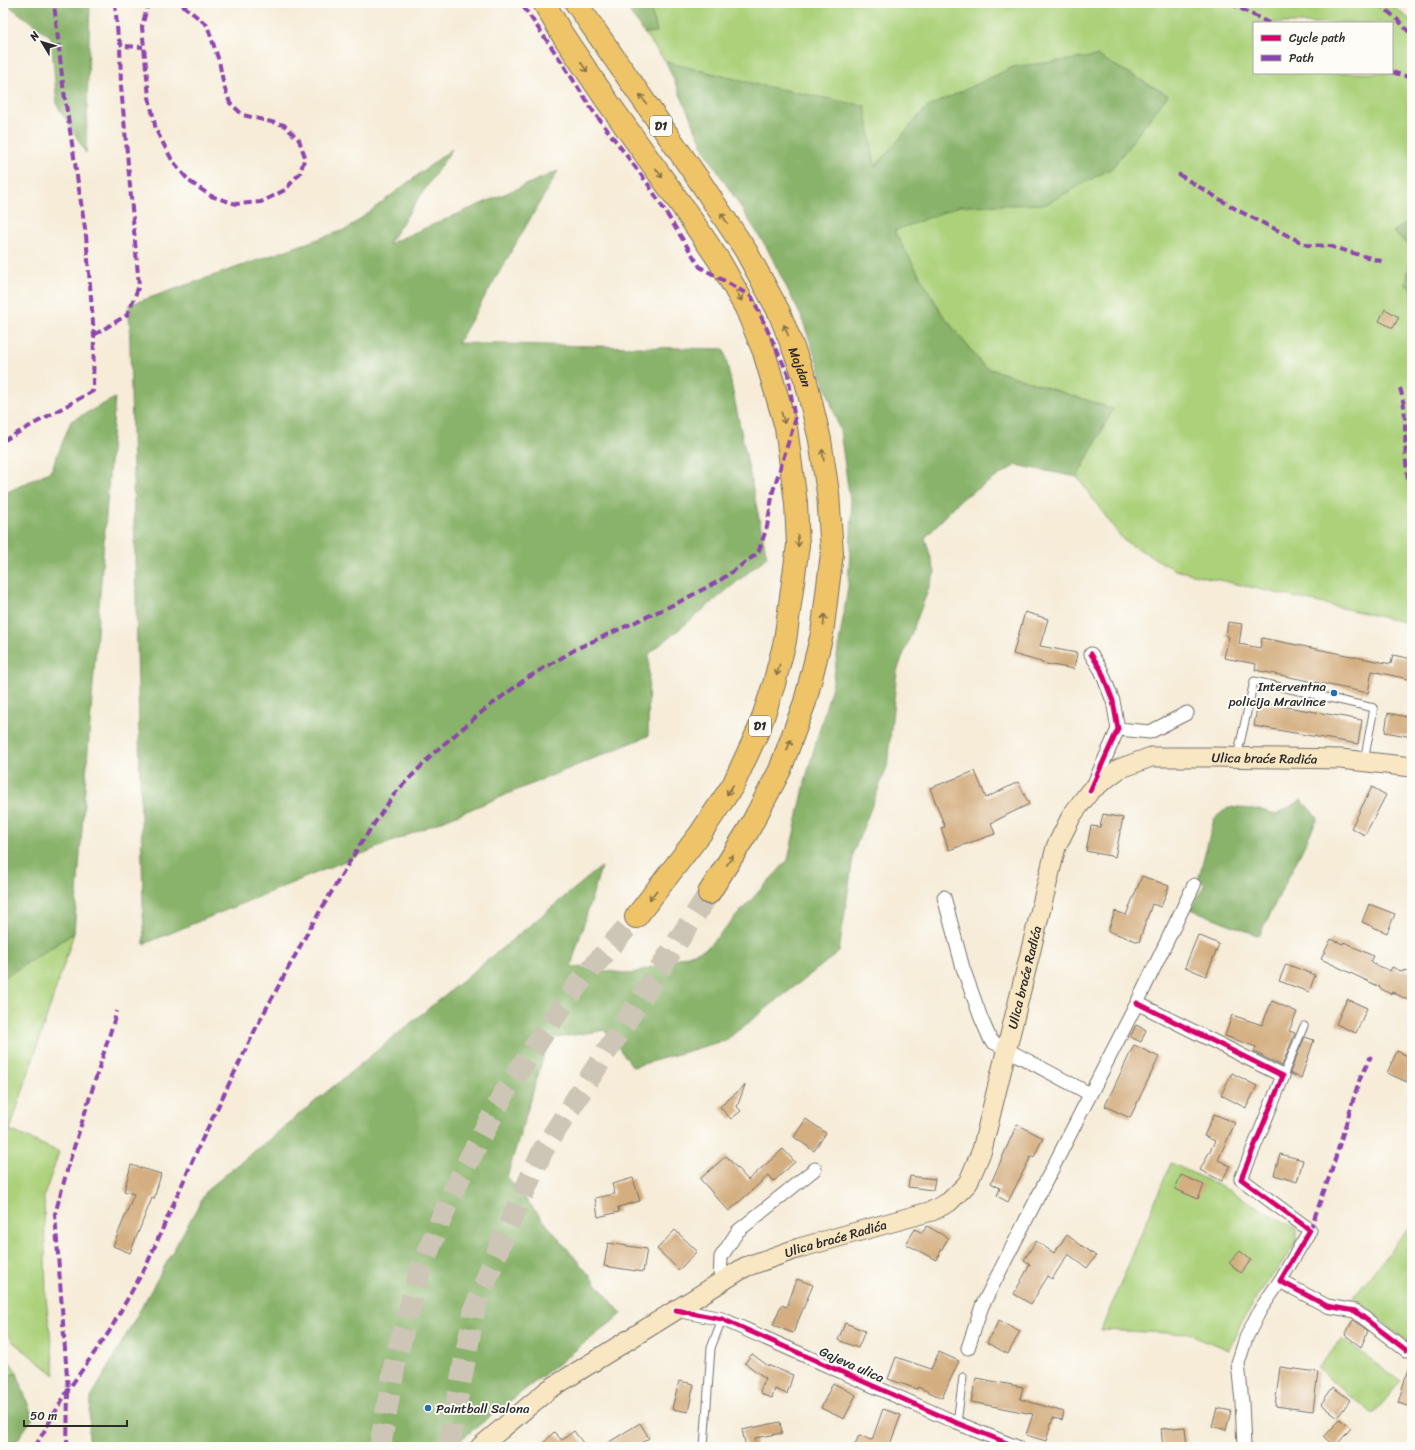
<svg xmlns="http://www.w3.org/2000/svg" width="1415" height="1450" font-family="Sriracha,sans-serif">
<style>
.green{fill:#acd17a;stroke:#6c7e52;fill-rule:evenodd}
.forest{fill:#89b36a;stroke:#5a6f4a}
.building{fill:#d4ae80}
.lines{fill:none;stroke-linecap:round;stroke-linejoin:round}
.highway-tunnel{stroke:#cdc5b5;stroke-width:22;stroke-dasharray:22 11;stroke-linecap:butt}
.lane-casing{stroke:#726f68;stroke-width:9}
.street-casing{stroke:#726f68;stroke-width:15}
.secondary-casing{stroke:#726f68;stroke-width:21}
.highway-casing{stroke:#726f68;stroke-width:24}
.lane{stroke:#fff;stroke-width:7}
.street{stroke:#fff;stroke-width:13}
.secondary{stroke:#f9e7c3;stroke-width:19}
.highway{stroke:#efc469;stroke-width:22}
.quiet{stroke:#8e44ad;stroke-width:4;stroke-dasharray:8 4;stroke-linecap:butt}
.cycleway-casing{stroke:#fdfcf7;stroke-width:8}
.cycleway{stroke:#d6006c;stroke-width:5}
.oneway{stroke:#837047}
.poi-dot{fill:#1f6fb2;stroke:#fdfcf7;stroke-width:1.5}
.labels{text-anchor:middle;stroke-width:4;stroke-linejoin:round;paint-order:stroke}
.shield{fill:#fdfcf7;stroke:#6a6a68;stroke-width:1}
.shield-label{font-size:12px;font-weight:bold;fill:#2b2b2b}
.street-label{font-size:13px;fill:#2b2b2b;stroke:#fdfcf7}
.poi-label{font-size:13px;fill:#2b2b2b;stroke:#fdfcf7;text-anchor:end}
</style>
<rect width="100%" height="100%" fill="#fdfcf7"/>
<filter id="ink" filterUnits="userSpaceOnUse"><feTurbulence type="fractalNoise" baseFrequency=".025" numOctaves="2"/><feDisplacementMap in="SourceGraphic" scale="8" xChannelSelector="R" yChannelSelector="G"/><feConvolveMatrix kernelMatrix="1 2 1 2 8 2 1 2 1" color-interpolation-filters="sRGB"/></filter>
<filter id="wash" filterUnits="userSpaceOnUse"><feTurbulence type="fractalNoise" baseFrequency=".012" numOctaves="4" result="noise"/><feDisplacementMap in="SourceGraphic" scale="16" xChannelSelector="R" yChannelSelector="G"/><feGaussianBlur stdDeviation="0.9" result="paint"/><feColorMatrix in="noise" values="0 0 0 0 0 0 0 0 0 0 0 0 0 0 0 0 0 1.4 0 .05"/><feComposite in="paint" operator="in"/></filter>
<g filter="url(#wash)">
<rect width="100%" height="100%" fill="#f6ecd8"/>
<!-- green -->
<path class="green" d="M649,3H1389L1412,21V217L1393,232L1412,248L1406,285L1412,288V624L1175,570L1123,540L1077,477L1113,409L984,367L942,314L893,231L960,205L1047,204L926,108L875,168L759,85L666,62L644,33L657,32ZM1254,23H1392V73H1254Z
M74,933L10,1130L59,1152L44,1196L46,1299L55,1375L13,1342L3,1327V978Z
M1171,1163L1224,1188L1297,1229V1240L1293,1248L1258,1295L1240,1325L1229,1350L1190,1334L1101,1330Z
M1412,1224V1345L1353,1297Z
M1343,1339L1401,1381L1373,1415L1317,1368Z
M3,1351L17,1373L3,1377Z"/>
<!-- forest -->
<path class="forest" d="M5,3H90L86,153L57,105L51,37Z
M624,3H649L657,32L644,33Z
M1098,56L1168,95L1112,168L1046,204L960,206L894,231L942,314L984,367L1113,409L1077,477L1016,465L961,499L925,538L935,572L897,671L887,767L854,851L839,952L726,1040L633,1067L605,1030L549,1039L507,1177L622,1314L451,1447H88L91,1398L207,1190L601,867L571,966L630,974L706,949L788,860L807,774L833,682L848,587L852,514L840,431L823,378L801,316L767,248L706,153L666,62L759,85L865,106L875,167L926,108L1013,67Z
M452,149L388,244L558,171L458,343L724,349L767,557L649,654L648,736L144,944L129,305L347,229Z
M1412,217V248L1393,232Z
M1412,250V288L1406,285Z
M115,398L74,933L3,978V494L51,471L71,421Z
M1301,800L1318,818L1259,936L1191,909L1205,884L1198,881L1214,819L1228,807L1262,810L1276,815Z
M17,1373L33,1418L12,1447H3V1377Z"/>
<g id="blocks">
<!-- building -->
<path class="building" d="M1385,309L1399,317L1393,328L1379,321Z
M1025,612L1048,619L1040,646L1077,653L1074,669L1041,663V662L1013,654Z
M1228,622L1242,624L1239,644L1260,648L1262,638L1391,664L1393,655L1412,659V680L1372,671L1368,693L1255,670L1256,664L1224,658L1229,637L1226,636Z
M1258,702L1362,720L1358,744L1254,726Z
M1388,713L1412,718V737L1385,732Z
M975,771L986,798L1018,782L1029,804L991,823L995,834L949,850L941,828L945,827L930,788Z
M1372,787L1386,795L1365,835L1351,828Z
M1103,814L1123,818L1115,857L1086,851L1091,826L1100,827Z
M1142,876L1169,886L1161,907L1152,904L1139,942L1108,931L1115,911L1126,915Z
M1369,904L1395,914L1387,933L1362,922Z
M1198,935L1219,944L1206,976L1185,967Z
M1331,939L1343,944L1344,942L1373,956L1370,962L1390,971L1392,967L1403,972L1404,970L1412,974V1001L1408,999V1000L1392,992L1391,994L1379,988L1380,987L1321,959Z
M1286,964L1315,975L1309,992L1279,981Z
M1347,999L1367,1008L1356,1033L1336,1024Z
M1272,1001L1297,1012L1289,1031L1295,1033L1282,1066L1254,1052L1256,1047L1225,1036L1232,1015L1262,1025Z
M1136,1025L1146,1030L1141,1042L1130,1037Z
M1305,1037L1314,1040L1301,1078L1291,1074L1290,1072Z
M1134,1045L1159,1057L1130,1118L1105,1106Z
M1397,1051L1412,1058V1071L1407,1082L1387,1073Z
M1232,1073L1257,1086L1246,1108L1221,1095Z
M745,1085L737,1107L741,1111L731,1119L720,1107Z
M1214,1114L1235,1123L1218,1160L1230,1166L1222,1181L1200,1170L1215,1141L1204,1136Z
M806,1119L826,1133L814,1151L794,1137Z
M1017,1124L1043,1138L1034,1157L1031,1156L1008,1202L997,1196L1000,1188L991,1183Z
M783,1149L795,1162L774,1181L769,1175L729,1211L700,1179L726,1156L748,1180Z
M1280,1154L1303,1160L1297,1182L1274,1175Z
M131,1165L161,1174L154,1199L152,1198L130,1253L113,1246L134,1194L124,1191Z
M1181,1175L1204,1185L1198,1199L1175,1189Z
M910,1176L935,1179L933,1190L908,1187Z
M633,1178L640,1201L618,1207L619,1212L598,1217L595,1198L615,1194L612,1184Z
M927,1226L948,1238L936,1260L906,1244L915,1229L922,1233Z
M675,1230L697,1251L679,1270L657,1249Z
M1067,1235L1096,1256L1087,1268L1068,1254L1052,1279L1048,1276L1031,1304L1014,1294L1030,1264L1024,1260L1036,1241L1054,1253Z
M608,1243L647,1249L643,1272L604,1266Z
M1240,1251L1251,1260L1241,1273L1229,1263Z
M797,1279L813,1285L793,1333L773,1325L781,1305L787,1307Z
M999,1320L1020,1331L1008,1354L987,1343Z
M1353,1320L1368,1331L1361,1347L1345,1335Z
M845,1323L865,1331L858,1348L838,1340Z
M939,1352L959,1361L942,1398L918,1387L917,1389L888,1379L896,1357L931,1369Z
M752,1354L767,1365L793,1375L787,1394L775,1389L772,1398L763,1395L760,1391L765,1378L745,1363Z
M1409,1365H1412V1407L1398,1403Z
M1280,1367L1318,1372L1313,1411L1275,1406Z
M976,1378L1023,1387L1020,1399L1064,1412L1062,1420L1053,1418L1046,1441L1026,1435L1033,1414L971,1402Z
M679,1381L694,1384L688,1412L672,1409Z
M833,1383L856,1395L844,1419L821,1408Z
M1333,1387L1350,1400L1338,1417L1321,1404Z
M1217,1408L1231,1411L1226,1430L1212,1426Z
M883,1409L901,1415L889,1447H854L859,1435L872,1440Z
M1340,1419L1351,1428L1335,1447L1324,1437Z
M780,1422L782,1433L755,1438L756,1447H746L742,1430Z
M640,1423L649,1438L635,1447H601Z
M1185,1427L1187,1447H1163L1161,1429Z
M574,1431L586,1447H540L554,1432L562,1440Z"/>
</g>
</g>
<g filter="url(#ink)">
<use href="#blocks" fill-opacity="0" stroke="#726f68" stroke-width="1"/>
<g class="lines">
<!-- highway-tunnel -->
<path class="highway-tunnel" d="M380,1447L396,1357L420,1271L449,1200L466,1165L505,1092L553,1019L579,983L636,917
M449,1447L456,1405L475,1308L502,1240L543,1150L709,893"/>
<!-- lane casing -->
<g class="lane-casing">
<path id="lane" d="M1237,757L1254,681L1374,708L1364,761
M1283,1076L1304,1026
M957,1423L963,1377
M704,1447L711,1348L722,1319"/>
</g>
<!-- street casing -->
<g class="street-casing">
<path id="street" d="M1091,654L1101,670L1113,701L1118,729L1092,788
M1118,729L1150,732L1187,713
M944,897L963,968L981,1018L991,1041L1090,1094
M1137,1003L1283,1076L1241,1179L1310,1230L1280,1281L1327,1306L1355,1311L1406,1350
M720,1283L721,1257L738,1231L815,1169
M676,1310L722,1319L957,1423L1017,1447
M968,1348L982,1306L1137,1003L1194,885
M1244,1447L1242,1402L1238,1363L1246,1338L1260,1310L1280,1281"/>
</g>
<!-- secondary casing -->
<g class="secondary-casing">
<g id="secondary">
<path id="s1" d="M480,1447L548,1390L745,1267L799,1248L932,1211L949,1202L968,1183L982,1150L1056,847L1072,815L1090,791L1119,769L1151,757H1211L1341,759L1412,767"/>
</g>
</g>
<!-- highway casing -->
<g class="highway-casing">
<g id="highway">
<path d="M544,3L562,34L605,98L680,203L720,262L746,308L764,352L786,427L796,503L798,545L785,641L774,684L759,729L733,785L700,834L636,917"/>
<path id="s2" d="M576,3L701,183L746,251L779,312L806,381L820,440L828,493L832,553L822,634L805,702L780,770L748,831L709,893"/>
</g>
</g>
<!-- lane -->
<use href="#lane" class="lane"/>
<!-- street -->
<use href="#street" class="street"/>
<!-- secondary -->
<use href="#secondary" class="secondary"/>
<!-- highway -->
<use href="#highway" class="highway"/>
<!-- quiet -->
<path class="quiet" d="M115,3L118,38L122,46L143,47
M151,3L147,7L142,27L149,97L156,130L172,160L189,181L211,196L236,204L261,202L285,190L300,173L305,157L299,140L284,125L243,115L230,103L224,86L219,61L207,25L180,3
M1230,3L1269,23
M1378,3L1398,20L1408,31L1412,33
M1392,72L1412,78
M1178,174L1239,211L1307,245L1329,246L1384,262
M94,335L127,315L139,286L121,86L120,43
M1400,388C1402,394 1403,400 1404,406C1407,435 1402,465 1412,493
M3,441L93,391L94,335L86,235L63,85L54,3
M1310,1230L1332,1169L1359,1081L1371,1056
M35,1447L68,1390L109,1332L147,1264L199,1146L258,1024L310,928L359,846L395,793L437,750L483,711L527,678L578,648L677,603L719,581L758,553L767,527L773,491L795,421L788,374L752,297L700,267L648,184L593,111L561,61L525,9L522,3
M67,1447L68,1390L55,1214L70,1160L117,1011"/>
<!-- cycleway casing -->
<g class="cycleway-casing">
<path id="cycleway" d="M1090,791L1118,729L1113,701L1101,670L1091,654
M1137,1003L1283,1076L1241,1179L1310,1230L1280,1281L1327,1306L1355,1311L1406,1350
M676,1310L722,1319L957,1423L1017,1447"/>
</g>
<!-- cycleway -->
<use href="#cycleway" class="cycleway"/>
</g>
<!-- one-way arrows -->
<defs><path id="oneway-shaft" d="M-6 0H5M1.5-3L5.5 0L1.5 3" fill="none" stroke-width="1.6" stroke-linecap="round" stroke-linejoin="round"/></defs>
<g class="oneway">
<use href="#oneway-shaft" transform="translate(584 67) rotate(56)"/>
<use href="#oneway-shaft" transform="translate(643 99) rotate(-125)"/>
<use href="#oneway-shaft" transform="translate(659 173) rotate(54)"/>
<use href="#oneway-shaft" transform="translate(724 218) rotate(-123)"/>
<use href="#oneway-shaft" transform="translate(739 296) rotate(60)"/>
<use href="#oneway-shaft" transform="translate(786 330) rotate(-112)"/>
<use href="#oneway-shaft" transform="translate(783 418) rotate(74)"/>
<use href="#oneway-shaft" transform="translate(823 455) rotate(-98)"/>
<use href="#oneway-shaft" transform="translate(798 541) rotate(89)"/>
<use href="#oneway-shaft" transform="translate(824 620) rotate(-84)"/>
<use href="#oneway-shaft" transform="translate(778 670) rotate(105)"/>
<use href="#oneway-shaft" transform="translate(789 745) rotate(-69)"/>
<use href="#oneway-shaft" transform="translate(730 790) rotate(124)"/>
<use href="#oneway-shaft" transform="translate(730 860) rotate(-58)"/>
<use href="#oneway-shaft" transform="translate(653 895) rotate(128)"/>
</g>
</g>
<!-- markers -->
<g class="poi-dot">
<circle cx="1334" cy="693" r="4"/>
<circle cx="428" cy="1408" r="4"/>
</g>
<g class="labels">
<!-- shield labels -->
<g class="shield">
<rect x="650" y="116" width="22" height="20" rx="3"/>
<rect x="749" y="716" width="22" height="20" rx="3"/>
</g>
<g class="shield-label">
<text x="661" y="130">D1</text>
<text x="760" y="730">D1</text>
</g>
<!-- street labels -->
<g class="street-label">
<text dy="5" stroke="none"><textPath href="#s2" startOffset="429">Majdan</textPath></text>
<text dy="5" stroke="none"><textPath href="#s1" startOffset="1160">Ulica braće Radića</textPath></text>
<text dy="5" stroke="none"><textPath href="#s1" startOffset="776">Ulica braće Radića</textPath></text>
<text dy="5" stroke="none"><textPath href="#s1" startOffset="416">Ulica braće Radića</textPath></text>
<text transform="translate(852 1364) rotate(24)" y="5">Gajeva ulica</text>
</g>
<!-- poi labels -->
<g class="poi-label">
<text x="1326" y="691">Interventna<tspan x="1326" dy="15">policija Mravince</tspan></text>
<text x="436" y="1413" text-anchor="start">Paintball Salona</text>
</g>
</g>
<!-- margin -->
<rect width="1415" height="1450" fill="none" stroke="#fdfcf7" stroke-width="16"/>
<!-- legend -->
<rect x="1253" y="22" width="140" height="52" fill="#fdfcf7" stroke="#a9a8a5"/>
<rect x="1261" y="35" width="20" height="6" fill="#d6006c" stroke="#a9a8a5"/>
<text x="1289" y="42" font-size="12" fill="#2b2b2b">Cycle path</text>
<rect x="1261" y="55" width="20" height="6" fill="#8e44ad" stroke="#a9a8a5"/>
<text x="1289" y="62" font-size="12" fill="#2b2b2b">Path</text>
<!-- north arrow -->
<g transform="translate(42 42) rotate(308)" stroke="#fdfcf7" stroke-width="3" paint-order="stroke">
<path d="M0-3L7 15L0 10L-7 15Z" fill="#2b2b2b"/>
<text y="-6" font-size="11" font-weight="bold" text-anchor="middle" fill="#2b2b2b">N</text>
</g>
<!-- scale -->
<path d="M24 1420v6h103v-6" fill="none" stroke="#2b2b2b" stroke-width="2"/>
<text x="30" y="1420" font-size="12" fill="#2b2b2b" stroke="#fdfcf7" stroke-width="3" paint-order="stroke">50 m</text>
</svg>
